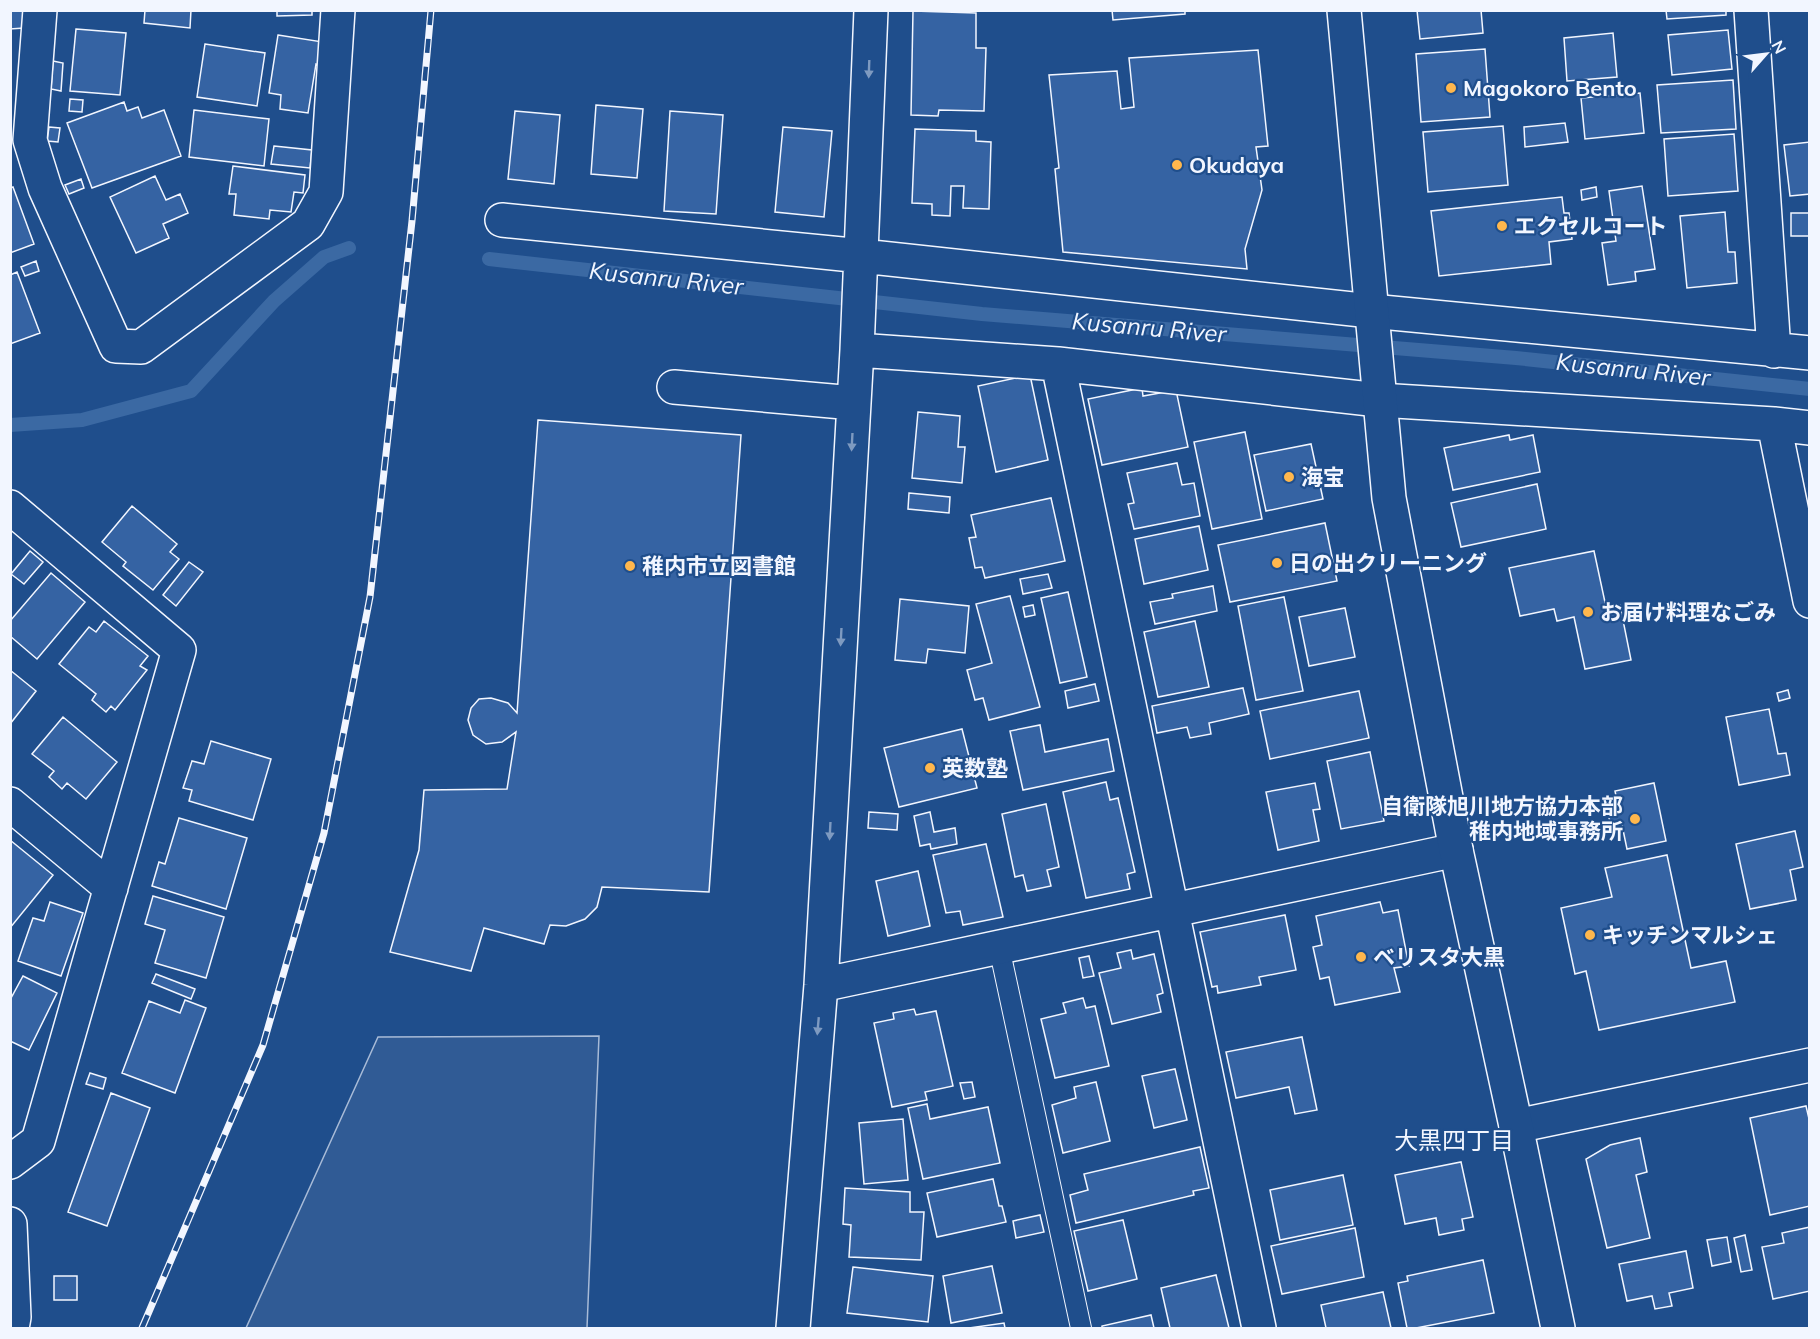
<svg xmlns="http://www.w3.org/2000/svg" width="1820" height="1339" font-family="Mulish,'Noto Sans JP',sans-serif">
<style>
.parking{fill:#305b95;stroke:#a8bbd7;stroke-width:1.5}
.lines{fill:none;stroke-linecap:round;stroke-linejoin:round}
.stream{stroke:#3b69a3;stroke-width:14}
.building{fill:#3563a3;stroke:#f2f6ff;stroke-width:1.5}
.lane-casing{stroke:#f2f6ff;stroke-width:22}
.street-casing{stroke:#f2f6ff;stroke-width:36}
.secondary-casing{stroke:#f2f6ff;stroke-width:36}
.lane{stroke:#1f4e8c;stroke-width:20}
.street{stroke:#1f4e8c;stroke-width:33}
.secondary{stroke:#1f4e8c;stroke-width:33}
.rail-casing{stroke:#f2f6ff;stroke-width:7}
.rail{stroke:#1f4e8c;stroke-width:4.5;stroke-dasharray:14;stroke-linecap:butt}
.oneway{fill:#7e9ac0}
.poi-dot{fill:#ffb74d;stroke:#1f4e8c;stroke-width:2}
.labels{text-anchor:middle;stroke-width:4.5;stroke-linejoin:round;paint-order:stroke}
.poi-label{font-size:22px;font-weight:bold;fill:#f2f6ff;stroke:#1f4e8c;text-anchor:start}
.water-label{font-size:24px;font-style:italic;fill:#f2f6ff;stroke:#1f4e8c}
.neighbourhood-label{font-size:24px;fill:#f2f6ff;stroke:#1f4e8c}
</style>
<rect width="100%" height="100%" fill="#1f4e8c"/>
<!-- parking -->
<path class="parking" d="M599,1036L587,1328H246L378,1037Z"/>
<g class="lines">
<!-- stream -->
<path class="stream" d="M489,259L982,314L1516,358L1810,389
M10,425L82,420L191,391L274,301L324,257L349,248"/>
</g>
<!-- building -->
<path class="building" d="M10,10H23L24,28L10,29Z
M145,10H191L190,28L144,23Z
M277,10H312V15L277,16Z
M1112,10H1185V14L1113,20Z
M1417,10H1481L1483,33L1420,39Z
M1666,10H1726V15L1667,19Z
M913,11L976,13V48H986L984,111L939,110L938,116L911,115Z
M76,29L126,33L120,95L70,91Z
M1728,30L1732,69L1672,75L1668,35Z
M1613,33L1617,77L1567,81L1564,38Z
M278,35L323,42L319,65L316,64L308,113L280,109L281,95L269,93Z
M205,44L265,53L257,106L197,97Z
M1485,49L1490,117L1421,122L1416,54Z
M1258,50L1268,146L1256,147L1262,190L1245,249L1247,269L1063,252L1055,169L1059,168L1049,75L1117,71L1121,109L1134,107L1129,58Z
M53,61L63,63L61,91L51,89Z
M1733,80L1736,129L1661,133L1657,85Z
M1640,93L1644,133L1585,139L1581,98Z
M70,99L83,100L82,112L69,111Z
M124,102L127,111L138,107L142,118L164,110L181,156L92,188L67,123Z
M596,105L643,109L637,178L591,174Z
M194,110L269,119L264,166L189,157Z
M515,111L560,115L554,184L508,179Z
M670,111L723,115L716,214L664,211Z
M1565,123L1568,142L1525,147L1524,127Z
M1503,126L1508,185L1428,192L1423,132Z
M49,127L60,128L58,142L47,141Z
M783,127L832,131L824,217L775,212Z
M915,129L976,131V141L991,142L989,209L963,208L964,186H951L950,216L932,215V204L912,203Z
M1734,134L1738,191L1668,196L1664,139Z
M1810,142V194L1790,196L1784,145Z
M274,146L312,150L310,168L271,164Z
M233,166L305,175L303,193L294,192L291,212L270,210L269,219L234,215L236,194H229Z
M155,176L166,200L180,194L188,213L163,224L169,238L136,253L110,197Z
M81,179L84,188L69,194L65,185Z
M1642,186L1655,269L1635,272L1636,281L1608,285L1602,243L1616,241L1609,191Z
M13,187L34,244L10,253V188Z
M1596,187L1597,197L1582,200L1581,190Z
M1562,197L1564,213H1569L1572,239L1549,242L1551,264L1439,276L1431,211Z
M1725,212L1728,252H1735L1737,283L1687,288L1680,216Z
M1791,213H1809L1810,236H1791Z
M36,261L39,271L25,276L21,267Z
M17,272L40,333L10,344V275Z
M1030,375L1048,460L996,472L978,386Z
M1142,388L1143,396L1176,390L1188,447L1102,465L1088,399Z
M918,412L960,416L958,447H965L962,483L912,478Z
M538,420L741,435L709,892L602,887L597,907L585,919L566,926L550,925L544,944L484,928L471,971L390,952L419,850L424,790L507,789L516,732L502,742L486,744L473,735L468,720L471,708L479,699L491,698L508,703L517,713Z
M1245,432L1262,519L1212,529L1194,442Z
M1509,435L1510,440L1533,435L1540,472L1453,490L1444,448Z
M1311,444L1323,499L1266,511L1254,455Z
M1177,463L1182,485L1194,483L1200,516L1134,529L1128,504L1134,503L1127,473Z
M1537,484L1546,529L1461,547L1451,503Z
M909,493L950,497L949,513L908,509Z
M1051,498L1065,561L985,578L982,567L975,568L969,538L976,537L971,515Z
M132,506L177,544L170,552L179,559L153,590L123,566L126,562L102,542Z
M1325,523L1337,581L1230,602L1218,545Z
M1199,526L1208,570L1144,584L1135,539Z
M30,551L43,562L24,584L11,574Z
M1594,551L1606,607L1620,605L1631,660L1585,669L1574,617L1557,621L1554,609L1520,616L1509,568Z
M189,562L203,572L176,606L163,595Z
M51,573L85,602L37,659L10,636V621Z
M1048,574L1052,588L1023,594L1020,579Z
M1213,586L1217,611L1155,624L1150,602L1173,598L1172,594Z
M1068,592L1087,677L1060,683L1041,598Z
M1010,596L1040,707L989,720L983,698L975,700L967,670L992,663L976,604Z
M1284,597L1303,691L1256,700L1238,606Z
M900,599L969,606L965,653L928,649L926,663L895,660Z
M1033,605L1035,615L1025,617L1023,607Z
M1345,608L1355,657L1309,666L1299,617Z
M104,621L148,656L140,666L147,670L115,710L111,706L106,712L92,700L96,694L59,664L89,627L96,632Z
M1195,621L1209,687L1158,697L1144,632Z
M10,670L36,691L10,724Z
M1095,684L1099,701L1068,708L1065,691Z
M1243,688L1249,714L1209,723L1211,734L1190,738L1187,727L1157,733L1152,706Z
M1788,690L1790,698L1779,701L1777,693Z
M1359,691L1369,738L1270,759L1260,711Z
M1769,709L1778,754L1786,753L1790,775L1739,785L1726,717Z
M63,717L117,762L86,799L67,783L62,789L49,777L54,771L32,754Z
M1040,725L1045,752L1108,739L1114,771L1023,790L1010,731Z
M962,729L977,788L899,807L884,748Z
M211,741L271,759L253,820L189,801L192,790L183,788L192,761L204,764Z
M1370,752L1384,821L1341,829L1327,761Z
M1106,782L1110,800L1118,798L1135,872L1127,874L1130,889L1086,898L1063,792Z
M1315,783L1320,809L1313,810L1319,841L1278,850L1266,792Z
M1654,783L1666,841L1627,849L1622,825L1611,828L1608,812L1619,810L1615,791Z
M1046,804L1059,867L1047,870L1051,886L1027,891L1023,875L1015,877L1002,814Z
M869,812L898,814L897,830L868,828Z
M930,812L934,832L955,828L957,844L931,849L930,844L920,846L914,816Z
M179,818L247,838L226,909L152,886L159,862L165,864Z
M1795,831L1803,867L1790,870L1796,900L1750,909L1736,844Z
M10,840L53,875L10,928Z
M986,844L1003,917L963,925L960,911L946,913L933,855Z
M1667,855L1691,968L1726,961L1735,1002L1599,1030L1586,971L1575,974L1561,908L1612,897L1605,868Z
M918,871L930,926L888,936L876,881Z
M153,896L224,917L206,978L155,963L165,930L145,924Z
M50,902L83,913L61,976L18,961L33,918L44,921Z
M1380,902L1383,913L1398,910L1409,966L1394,968L1400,992L1335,1005L1329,977L1320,979L1313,947L1322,945L1316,916Z
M1285,915L1296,970L1259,977L1261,985L1218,993L1217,986L1212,987L1200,932Z
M1131,950L1133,959L1154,954L1163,993L1157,995L1161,1012L1112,1024L1099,973L1121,968L1117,953Z
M1089,956L1094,976L1083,978L1079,958Z
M156,974L195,989L191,999L152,983Z
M23,976L57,993L29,1050L10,1041V1000Z
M1083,998L1086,1008L1095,1006L1109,1066L1055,1078L1041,1019L1066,1013L1063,1003Z
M185,1000L206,1008L175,1093L122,1073L149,1001L180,1013Z
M914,1009L916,1015L936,1011L953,1086L925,1092L927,1100L892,1107L874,1023L894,1019L893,1013Z
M1302,1037L1317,1110L1295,1114L1289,1087L1236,1098L1226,1052Z
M1175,1069L1187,1120L1154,1128L1142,1076Z
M90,1073L106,1078L103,1089L86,1084Z
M972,1082L975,1097L964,1099L960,1083Z
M1096,1082L1110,1141L1063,1153L1052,1105L1076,1098L1074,1087Z
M111,1093L150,1108L107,1226L68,1212Z
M927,1104L930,1119L988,1107L1000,1163L923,1179L908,1108Z
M1806,1106L1810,1123V1206L1770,1215L1750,1118Z
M903,1119L908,1180L864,1184L859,1123Z
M1640,1138L1647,1172L1636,1175L1650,1238L1607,1248L1586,1159L1610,1145Z
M1200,1147L1209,1188L1193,1191L1194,1195L1076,1223L1070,1195L1088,1190L1084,1174Z
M1461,1162L1473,1217L1462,1219L1464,1230L1439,1235L1436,1218L1405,1224L1395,1175Z
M1343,1175L1353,1225L1280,1240L1270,1190Z
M993,1179L999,1206H1002L1006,1222L937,1237L927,1193Z
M845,1188L910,1192V1212H924L921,1260L849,1257L851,1225L843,1224Z
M1040,1215L1044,1232L1016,1238L1013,1221Z
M1123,1220L1137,1279L1088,1291L1074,1231Z
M1810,1227V1291L1773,1299L1762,1247L1784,1243L1782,1233Z
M1355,1228L1364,1277L1282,1294L1271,1246Z
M1745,1235L1752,1270L1741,1272L1734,1238Z
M1727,1237L1731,1262L1712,1266L1707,1240Z
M1686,1251L1693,1288L1669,1293L1672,1306L1655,1309L1652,1296L1627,1301L1619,1264Z
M1483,1260L1494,1313L1416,1328H1407L1398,1283L1408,1281L1407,1276Z
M992,1266L1002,1313L951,1323L943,1276Z
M853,1267L933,1276L928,1322L847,1313Z
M1216,1275L1229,1328H1170L1161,1288Z
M54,1276H77V1300H54Z
M1383,1292L1391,1328H1326L1321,1305Z
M1151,1315L1154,1328H1102V1326Z
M1004,1323L1005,1328H969Z"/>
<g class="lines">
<!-- lane casing -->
<g class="lane-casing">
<path id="lane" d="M999,947L1081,1328"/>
</g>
<!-- street casing -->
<g class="street-casing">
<path id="street" d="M40,10L30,140L45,188L116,346L141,347L308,224L326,192L338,10
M1751,10L1774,351
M502,220L862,256L1371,311L1810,353
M857,350L1058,364L1379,400L1774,424L1810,428
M1058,364L1259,1328
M674,387L854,403
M1774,424L1810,601
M10,507L179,650L38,1141L10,1162
M10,804L111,888
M821,985L1456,850
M1516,1126L1810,1065
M10,1224L14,1317L12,1328
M793,1328L821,985L857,350L871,10"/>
</g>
<!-- secondary casing -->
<g class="secondary-casing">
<path id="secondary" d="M1344,10L1389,498L1456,850L1516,1126L1558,1328"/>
</g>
<!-- lane -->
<use href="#lane" class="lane"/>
<!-- street -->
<use href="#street" class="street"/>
<!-- secondary -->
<use href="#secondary" class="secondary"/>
<!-- rail casing -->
<g class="rail-casing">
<path id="rail" d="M142,1328L263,1045L324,833L370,597L412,221L431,10"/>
</g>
<!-- rail -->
<use href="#rail" class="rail"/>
</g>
<!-- one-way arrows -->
<defs><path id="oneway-solid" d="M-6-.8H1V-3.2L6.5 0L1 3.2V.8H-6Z" transform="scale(1.5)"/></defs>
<g class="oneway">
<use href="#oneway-solid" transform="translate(869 69) rotate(92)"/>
<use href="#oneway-solid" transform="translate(852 442) rotate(93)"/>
<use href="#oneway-solid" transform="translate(841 637) rotate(93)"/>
<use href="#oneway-solid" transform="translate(830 831) rotate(93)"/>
<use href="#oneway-solid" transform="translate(818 1026) rotate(95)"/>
</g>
<!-- markers -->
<g class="poi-dot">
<circle cx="1451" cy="88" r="6"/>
<circle cx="1177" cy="165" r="6"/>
<circle cx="1502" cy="226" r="6"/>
<circle cx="1289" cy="477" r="6"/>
<circle cx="1277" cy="563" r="6"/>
<circle cx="630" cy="566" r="6"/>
<circle cx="1588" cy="612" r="6"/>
<circle cx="930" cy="768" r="6"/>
<circle cx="1635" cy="819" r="6"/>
<circle cx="1590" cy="935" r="6"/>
<circle cx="1361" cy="957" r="6"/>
</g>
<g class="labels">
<!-- poi labels -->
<g class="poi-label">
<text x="1463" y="96">Magokoro Bento</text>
<text x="1189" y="173">Okudaya</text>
<text x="1514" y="234">エクセルコート</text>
<text x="1301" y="485">海宝</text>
<text x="1289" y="571">日の出クリーニング</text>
<text x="642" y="574">稚内市立図書館</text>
<text x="1600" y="620">お届け料理なごみ</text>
<text x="942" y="776">英数塾</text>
<text x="1623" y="814" text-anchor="end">自衛隊旭川地方協力本部<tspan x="1623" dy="25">稚内地域事務所</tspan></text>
<text x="1602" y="943">キッチンマルシェ</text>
<text x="1373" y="965">ベリスタ大黒</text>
</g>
<!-- water labels -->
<g class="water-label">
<text transform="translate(666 279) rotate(6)" y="8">Kusanru River</text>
<text transform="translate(1149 328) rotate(5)" y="8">Kusanru River</text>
<text transform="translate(1633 370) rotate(6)" y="8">Kusanru River</text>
</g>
<!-- neighbourhood labels -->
<g class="neighbourhood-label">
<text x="1454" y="1149">大黒四丁目</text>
</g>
</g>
<!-- border -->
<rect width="1820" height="1339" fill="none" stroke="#f2f6ff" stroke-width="24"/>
<!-- north arrow -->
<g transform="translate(1766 54) rotate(62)" stroke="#1f4e8c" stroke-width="4.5" paint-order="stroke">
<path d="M0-4.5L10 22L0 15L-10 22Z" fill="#f2f6ff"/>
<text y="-9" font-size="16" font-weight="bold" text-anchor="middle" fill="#f2f6ff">N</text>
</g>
</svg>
